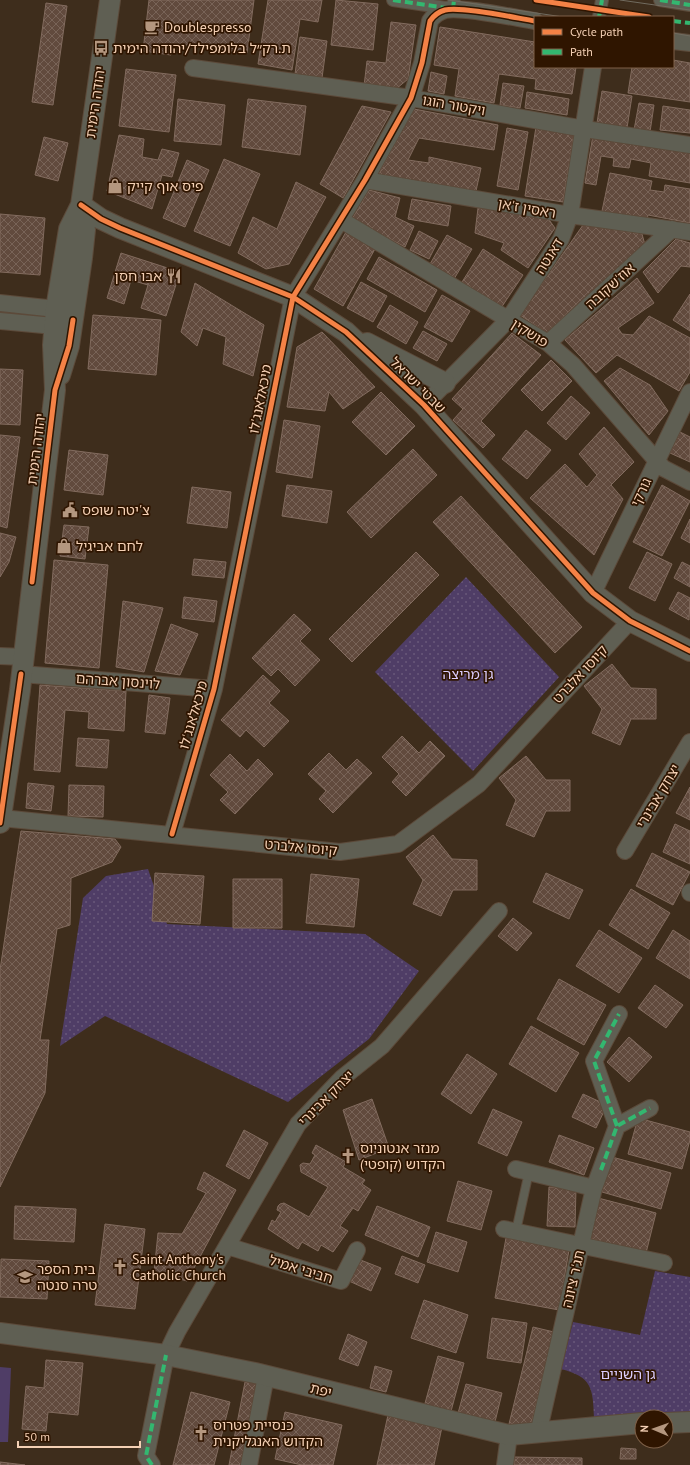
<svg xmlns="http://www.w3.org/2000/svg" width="690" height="1465" font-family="'PT Sans','Noto Sans Hebrew',sans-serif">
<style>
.grass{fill:url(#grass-dots)}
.garden{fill:#4f3d66}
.building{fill:url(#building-cross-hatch);stroke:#826b5e}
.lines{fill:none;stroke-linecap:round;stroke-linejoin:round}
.service-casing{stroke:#5c4a3a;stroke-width:10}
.pedestrian-casing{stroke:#5c4a3a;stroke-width:14}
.minor-casing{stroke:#5c4a3a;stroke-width:18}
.tertiary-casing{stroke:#5c4a3a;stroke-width:22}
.service{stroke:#5f5f53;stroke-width:8}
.pedestrian{stroke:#5f5f53;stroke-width:12}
.minor{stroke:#5f5f53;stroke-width:16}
.tertiary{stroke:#5f5f53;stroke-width:20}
.tram{stroke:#716b5f;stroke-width:1}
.quiet{stroke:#33b770;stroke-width:4;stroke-dasharray:8 4;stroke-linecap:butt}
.cycleway-casing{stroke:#2f1500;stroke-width:8}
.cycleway{stroke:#f48246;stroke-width:5}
.labels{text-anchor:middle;stroke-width:3.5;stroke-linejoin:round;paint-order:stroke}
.poi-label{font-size:14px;fill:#f4d0b4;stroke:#2f1500;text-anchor:start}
.street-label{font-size:14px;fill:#f4d0b4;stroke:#2f1500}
.park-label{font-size:14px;fill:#dccdfd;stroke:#2f1500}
</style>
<defs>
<pattern id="grass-dots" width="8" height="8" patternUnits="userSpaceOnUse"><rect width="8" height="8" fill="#4f3d66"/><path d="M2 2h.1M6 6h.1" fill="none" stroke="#69587a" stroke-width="1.8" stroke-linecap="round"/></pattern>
<pattern id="building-cross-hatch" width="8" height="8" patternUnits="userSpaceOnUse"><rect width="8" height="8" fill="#614a3d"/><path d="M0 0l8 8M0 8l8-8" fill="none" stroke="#786357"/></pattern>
</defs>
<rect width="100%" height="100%" fill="#3e2d1c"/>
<!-- grass -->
<path class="grass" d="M466,577L559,677L473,771L375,672Z
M148,869L167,924L365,934L419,971L369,1039L288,1102L105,1016L60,1046L83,898L106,876Z
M655,1271L690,1277V1412H648L594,1418C593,1388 592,1377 561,1369L573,1322L640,1335Z"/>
<!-- garden -->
<path class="garden" d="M0,1367L11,1368L8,1442H0Z"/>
<!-- building -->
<path class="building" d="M149,0H254L247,53L172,43L171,55L143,51Z
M268,0H322L318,22L300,19L292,70L258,64Z
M336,0L378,4L373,50L331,45Z
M46,3L67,6L53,105L32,102Z
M391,22L416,25L408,79L396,89L364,86L367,61L386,63Z
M440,27L535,42V67H576L572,94L535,89L536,79L499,74L494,103L455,96L459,69L434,65Z
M300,37L327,41L322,78L295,74Z
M673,60L690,63V102L628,93L632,67H673Z
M126,69L176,75L169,132L119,126Z
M431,72L447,76L444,94L428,91Z
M503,83L524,86L520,108L500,105Z
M602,91L632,96L627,128L597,123Z
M527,92L569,99L567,115L525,108Z
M178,99L225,105L221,145L174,141Z
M248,99L306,106L300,155L242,147Z
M639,103L654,105L650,132L634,130Z
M362,106L391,112L343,198L320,184Z
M663,106L690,110V133L660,130Z
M414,109L498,125L494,150L419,138L408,160L429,163V157L481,168L476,191L378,175Z
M536,127L574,134L563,202L525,196Z
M507,128L528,132L518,190L497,186Z
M119,135L144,139L142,157L158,160L162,149L179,153L172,177L162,175L152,209L107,191Z
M593,135L690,151V183L649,176L651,163L631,159L629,168L613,166L614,158L601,156L596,185L585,183Z
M44,137L68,143L58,181L35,175Z
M224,159L260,174L230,246L194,231Z
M187,160L209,170L185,227L163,218Z
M610,173L652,181L650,190L664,192L665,185L690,189V223L648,215L647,220L602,211Z
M296,182L326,197L289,264L266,269L238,253L253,217L277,229Z
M369,190L400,198L395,217L414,226L405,247L352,219Z
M412,199L451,206L448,226L408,219Z
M478,208L547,217L555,228L528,268L501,250L504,243L475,233Z
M0,214L45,218L40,275L0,272Z
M583,225L642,234L645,245L547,333L520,315Z
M419,231L438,241L429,259L410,250Z
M346,232L375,249L343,306L314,289Z
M447,235L472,249L454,279L430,264Z
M676,239L690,243V267L681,266L658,293L643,272Z
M483,249L523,275L501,308L462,282Z
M121,253L180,272L166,316L141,308L148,285L131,280L124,304L107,298Z
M379,257L437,290L425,312L367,279Z
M637,278L654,303L618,328L622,334L633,335L649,316L690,338V372L679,391L617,355L596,373L565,340Z
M361,282L387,296L373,322L347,308Z
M195,283L264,325L253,376L223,364L226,337L203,328L197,346L181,332Z
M690,294V331L673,320Z
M442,295L470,311L452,342L424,327Z
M390,305L418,322L406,344L377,327Z
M93,315L161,320L156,375L88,369Z
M423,331L447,344L437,361L413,348Z
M322,332L375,387L343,409L329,392L325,411L287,407L297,347Z
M512,333L541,355L481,421L495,435L483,448L453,420L463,409L452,399Z
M551,360L572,381L542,411L521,390Z
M620,368L650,385L668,411L649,435L604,381Z
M0,369L23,370L20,425L0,424Z
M381,392L415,426L386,455L352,422Z
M571,396L590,413L566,440L547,423Z
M284,420L320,426L312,478L276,472Z
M604,427L634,462L611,485L623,499L594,555L530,498L565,464L587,487L597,475L579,454Z
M526,430L551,450L527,479L502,459Z
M680,432L690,437V462L670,453Z
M0,435L20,437L7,528L0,526Z
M413,449L437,475L371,538L347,512Z
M69,450L108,455L103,495L64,490Z
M287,485L332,491L327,523L282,516Z
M662,485L690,501L662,556L633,542Z
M192,487L231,492L227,528L187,523Z
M461,496L582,627L555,653L433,522Z
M690,519V543L681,538Z
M64,525L89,527L85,559L60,556Z
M0,533L16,537L9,562L0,577Z
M416,552L439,575L352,662L329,639Z
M647,552L672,564L655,601L629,588Z
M194,559L226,562L224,578L192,575Z
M54,560L108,565L99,668L45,663Z
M682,562L690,566V587L674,578Z
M678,592L690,598L689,620L669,609Z
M184,597L217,601L214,622L182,618Z
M123,601L163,608L144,672L116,667Z
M294,614L311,630L300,641L320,660L295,686L278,669L271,676L252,658Z
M171,624L198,634L180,675L155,671Z
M612,664L631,688L656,689V719H631L620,745L592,733L602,709L584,686Z
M263,675L280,691L269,703L289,721L264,747L246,730L240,737L221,720Z
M40,685L126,691L124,731L88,728L89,712L65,710L60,772L34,770Z
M149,695L170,698L165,734L145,732Z
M402,736L419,753L430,741L445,756L406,796L392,782L399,774L382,757Z
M78,738L109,740L107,768L76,766Z
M329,753L346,770L357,759L372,773L333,813L319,799L326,791L308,774Z
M230,754L247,771L258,759L273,774L235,814L220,800L228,792L210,775Z
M526,756L546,780H570V811H546L534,837L506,825L516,800L499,778Z
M28,783L54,786L51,811L26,808Z
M69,785L104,786L103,817L68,816Z
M690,787V820L676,813Z
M675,824L690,831V864L663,852Z
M21,831L115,839L121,847L112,862L71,878L70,925L57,929L40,1040H49L45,1093L0,1187V970Z
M433,835L452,859L477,860V890H453L441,916L413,904L423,880L406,857Z
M652,853L690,872L673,905L636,886Z
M155,873L204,876L200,924L152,921Z
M546,873L583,890L569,919L533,902Z
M311,874L359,879L354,927L306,923Z
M233,879H282V928H233Z
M631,889L670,913L648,949L609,925Z
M513,918L532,933L517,951L498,936Z
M599,930L642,958L619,993L576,966Z
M673,930L690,941V979L656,958Z
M559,979L606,1005L584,1045L537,1019Z
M655,985L683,1005L666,1028L638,1008Z
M531,1026L579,1053L556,1092L509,1064Z
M629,1037L652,1057L629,1082L607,1062Z
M467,1054L497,1074L471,1114L441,1094Z
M583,1094L607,1105L596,1128L572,1117Z
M372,1099L389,1148L359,1160L343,1110Z
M493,1109L522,1122L507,1156L478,1143Z
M638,1118L690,1132V1140L682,1169L628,1154Z
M244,1130L268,1143L249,1179L226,1166Z
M559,1135L594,1148L584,1175L549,1162Z
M316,1145L346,1162L343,1167L365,1180L362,1184L371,1190L358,1211L353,1208L340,1226L348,1231L333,1252L321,1245L318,1251L302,1242L298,1249L268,1229L272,1220L275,1222L281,1212L277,1210L278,1206L280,1204L284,1203L309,1217L328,1187L301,1172L300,1165L303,1163L310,1164L315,1155L312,1153Z
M612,1157L671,1173L661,1209L602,1192Z
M204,1172L236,1190L187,1281L154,1272L158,1233L182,1234L206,1193L197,1189Z
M458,1181L492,1191L481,1230L447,1221Z
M549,1187L576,1188L575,1227L547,1226Z
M598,1198L656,1213L646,1253L588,1238Z
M15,1206L76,1209L74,1242L14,1239Z
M377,1206L430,1227L418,1257L365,1235Z
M105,1224L145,1229L135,1309L95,1305Z
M436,1232L467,1242L458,1272L427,1262Z
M506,1238L569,1250L559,1310L495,1298Z
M402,1256L425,1265L418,1283L395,1274Z
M1,1259L49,1261L47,1299L0,1297Z
M358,1259L381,1268L371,1291L349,1281Z
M424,1300L468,1315L456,1353L411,1338Z
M492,1318L527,1323L521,1363L487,1358Z
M533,1327L554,1332L530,1429L509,1424Z
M348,1334L367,1342L358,1366L339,1359Z
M438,1356L464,1363L450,1415L424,1407Z
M46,1360L83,1363L78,1415L48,1412L46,1431L22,1429L26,1386L44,1388Z
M375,1366L392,1371L386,1392L370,1388Z
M245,1382H262L246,1465H229Z
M466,1384L502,1393L494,1426L457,1417Z
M191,1392L230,1402L214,1465H173Z
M285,1412L342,1425L333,1465H302L275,1459Z
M388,1415L442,1427L434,1465H377Z
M621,1448L636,1449V1459H620Z
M514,1457L582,1458V1465H514Z
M0,1462L25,1465H0Z"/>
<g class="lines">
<!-- service casing -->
<g class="service-casing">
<path id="service" d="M516,1231L529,1172"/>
</g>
<!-- pedestrian casing -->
<g class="pedestrian-casing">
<path id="pedestrian" d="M393,0L453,9L454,0
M660,0L690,5
M599,17L602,0"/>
</g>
<!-- minor casing -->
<g class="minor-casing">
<path id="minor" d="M673,41L690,43
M193,68L411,98L585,129L690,145
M365,180L570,215L690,232
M341,220L548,343L573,365L663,468L690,482
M0,303L56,309L65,314
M0,321L54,326L66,322
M548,343L672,229
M424,405L508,320L561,239L570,215L593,67
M593,593L690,392
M0,656L24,657
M21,674L214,689
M1,818L340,852L398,844L479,784L630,621
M172,834L214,689L293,297L365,180L411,98L422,63L430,21C434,15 438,12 445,10C461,6 516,18 535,21
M625,851L690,742
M690,893V892
M617,1126L594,1061L619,1014
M516,1169L594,1188
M504,1229L664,1263
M227,1246L341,1281L357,1250
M538,1434L594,1188L617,1126L650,1108
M152,1465L146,1456L166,1355L177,1332L298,1124L342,1078L382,1046L499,911
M249,1465L266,1376
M505,1465L509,1435"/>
</g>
<!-- tertiary casing -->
<g class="tertiary-casing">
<path id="tertiary" d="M81,205L101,219L120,228L293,297L346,332L424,405L593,593L630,621L690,651
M367,343L445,383
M60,375L69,346L82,258L85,230L81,205L110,0
M0,823L20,690L55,390L53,345L56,309L69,229L81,205
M0,1333L166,1355L255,1373L509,1435L642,1423
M666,1423L690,1422"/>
</g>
<!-- service -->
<use href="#service" class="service"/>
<!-- pedestrian -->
<use href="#pedestrian" class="pedestrian"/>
<!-- minor -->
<use href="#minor" class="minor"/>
<!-- tertiary -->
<use href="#tertiary" class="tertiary"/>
<!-- tram -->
<path class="tram" d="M449,0L563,17
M620,0L690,10
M673,33L690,36"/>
<!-- quiet -->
<path class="quiet" d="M393,0L453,9L454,0
M660,0L690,5
M599,17L602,0
M673,21L690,23
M617,1126L594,1061L619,1014
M601,1170L617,1126L650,1108
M152,1465L146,1456L166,1355"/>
<!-- cycleway casing -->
<g class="cycleway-casing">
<path id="cycleway" d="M536,0L649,17
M81,205L101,219L120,228L293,297L346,332L424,405L593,593L630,621L690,651
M32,582L55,390L69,346L73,320
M0,823L21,674
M172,834L214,689L293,297L365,180L411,98L422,63L430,21C434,15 438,12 445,10C461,6 516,18 535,21"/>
</g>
<!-- cycleway -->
<use href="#cycleway" class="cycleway"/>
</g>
<!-- icons -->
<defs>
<g id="cafe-bare" transform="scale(1.2)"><path d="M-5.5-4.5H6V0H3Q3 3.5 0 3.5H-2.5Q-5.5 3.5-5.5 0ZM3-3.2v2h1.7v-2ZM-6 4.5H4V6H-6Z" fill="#b4977f" stroke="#2f1500" stroke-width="2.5" paint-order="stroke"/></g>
<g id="bus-bare" transform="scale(1.2)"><path d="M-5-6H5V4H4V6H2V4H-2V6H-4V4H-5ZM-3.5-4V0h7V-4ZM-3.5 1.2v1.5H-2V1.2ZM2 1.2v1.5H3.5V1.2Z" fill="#b4977f" stroke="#2f1500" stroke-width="2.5" paint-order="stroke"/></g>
<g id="shop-bare" transform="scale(1.2)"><path d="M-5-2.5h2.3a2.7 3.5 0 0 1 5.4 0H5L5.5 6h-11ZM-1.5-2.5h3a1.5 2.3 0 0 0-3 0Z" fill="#b4977f" stroke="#2f1500" stroke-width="2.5" paint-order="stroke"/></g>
<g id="restaurant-bare" transform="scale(1.2)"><path d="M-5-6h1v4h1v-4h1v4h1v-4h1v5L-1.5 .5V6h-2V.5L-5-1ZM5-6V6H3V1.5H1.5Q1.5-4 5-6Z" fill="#b4977f" stroke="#2f1500" stroke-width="2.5" paint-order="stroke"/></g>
<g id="civic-bare" transform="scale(1.2)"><path d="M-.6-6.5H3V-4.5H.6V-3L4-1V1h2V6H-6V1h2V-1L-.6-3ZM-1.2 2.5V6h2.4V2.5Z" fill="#b4977f" stroke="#2f1500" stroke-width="2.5" paint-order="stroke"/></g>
<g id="church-bare" transform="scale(1.2)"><path d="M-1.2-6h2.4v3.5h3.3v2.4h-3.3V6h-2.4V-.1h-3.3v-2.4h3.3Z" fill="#b4977f" stroke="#2f1500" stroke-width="2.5" paint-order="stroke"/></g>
<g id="school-bare" transform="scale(1.2)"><path d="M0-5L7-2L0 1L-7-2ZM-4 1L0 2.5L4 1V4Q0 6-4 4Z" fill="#b4977f" stroke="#2f1500" stroke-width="2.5" paint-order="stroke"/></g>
</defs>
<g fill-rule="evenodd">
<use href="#cafe-bare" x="152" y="27"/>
<use href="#bus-bare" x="101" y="48"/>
<use href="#shop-bare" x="115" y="186"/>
<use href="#restaurant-bare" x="174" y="276"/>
<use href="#civic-bare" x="70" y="510"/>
<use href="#shop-bare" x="64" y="546"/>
<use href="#church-bare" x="348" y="1156"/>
<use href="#church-bare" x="120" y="1267"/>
<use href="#school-bare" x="25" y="1277"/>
<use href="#church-bare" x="201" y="1433"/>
</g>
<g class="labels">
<!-- poi labels -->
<g class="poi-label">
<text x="164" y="32">Doublespresso</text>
<text x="113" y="53">ת.רק״ל בלומפילד/יהודה הימית</text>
<text x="127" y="191">פיס אוף קייק</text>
<text x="162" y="281" text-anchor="end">אבו חסן</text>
<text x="82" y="515">צ'יטה שופס</text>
<text x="76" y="551">לחם אביגיל</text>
<text x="360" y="1153">מנזר אנטוניוס<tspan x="360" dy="16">הקדוש (קופטי)</tspan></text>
<text x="132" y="1264">Saint Anthony's<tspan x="132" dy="16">Catholic Church</tspan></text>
<text x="37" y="1274">בית הספר<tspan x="37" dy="16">טרה סנטה</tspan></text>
<text x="213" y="1430">כנסיית פטרוס<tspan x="213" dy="16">הקדוש האנגליקנית</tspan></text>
</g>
<!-- street labels -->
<g class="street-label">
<text transform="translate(95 102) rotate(-82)" y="5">יהודה הימית</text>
<text transform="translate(454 105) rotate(10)" y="5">ויקטור הוגו</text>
<text transform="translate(527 208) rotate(10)" y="5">ראסין ז'אן</text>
<text transform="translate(549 256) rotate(-58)" y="5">דאנטה</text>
<text transform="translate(610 286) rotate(-42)" y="5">אוז'שקובה</text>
<text transform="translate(530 333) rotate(32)" y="5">פושקין</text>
<text transform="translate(418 385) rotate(45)" y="5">שבטי ישראל</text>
<text transform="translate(260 399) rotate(-79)" y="5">מיכאלאנג'לו</text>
<text transform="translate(36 449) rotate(-83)" y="5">יהודה הימית</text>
<text transform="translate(641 492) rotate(-65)" y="5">גורקי</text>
<text transform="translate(580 674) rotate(-47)" y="5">קיוסו אלברט</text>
<text transform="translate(118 681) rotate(4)" y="5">לוינסון אברהם</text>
<text transform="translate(193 715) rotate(-74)" y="5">מיכאלאנג'לו</text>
<text transform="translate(658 796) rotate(-59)" y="5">יצחק אבינרי</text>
<text transform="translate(301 847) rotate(5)" y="5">קיוסו אלברט</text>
<text transform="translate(326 1098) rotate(-45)" y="5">יצחק אבינרי</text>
<text transform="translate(301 1269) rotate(17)" y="5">חביבי אמיל</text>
<text transform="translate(573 1279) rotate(-77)" y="5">תג'ר ציונה</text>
<text transform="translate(321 1390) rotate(14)" y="5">יפת</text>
</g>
<!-- park labels -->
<g class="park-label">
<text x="468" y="679">גן מריצה</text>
<text x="628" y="1379">גן השניים</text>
</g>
</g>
<!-- legend -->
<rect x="534" y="16" width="140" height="52" fill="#2f1500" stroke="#7e6048"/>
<rect x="542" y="29" width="20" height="6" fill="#f48246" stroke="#7e6048"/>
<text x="570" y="36" font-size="12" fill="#f4d0b4">Cycle path</text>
<rect x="542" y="49" width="20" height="6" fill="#33b770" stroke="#7e6048"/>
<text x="570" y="56" font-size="12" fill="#f4d0b4">Path</text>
<!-- north arrow -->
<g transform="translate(654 1429) rotate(272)"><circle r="19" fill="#2f1500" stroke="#7e6048"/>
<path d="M0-3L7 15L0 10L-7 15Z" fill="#b4977f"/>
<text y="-6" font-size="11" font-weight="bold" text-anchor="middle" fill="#f4d0b4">N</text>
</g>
<!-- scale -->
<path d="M18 1441v6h122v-6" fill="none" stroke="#f4d0b4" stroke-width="2"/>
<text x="24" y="1441" font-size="12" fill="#f4d0b4" stroke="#2f1500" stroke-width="3" paint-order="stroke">50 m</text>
</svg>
